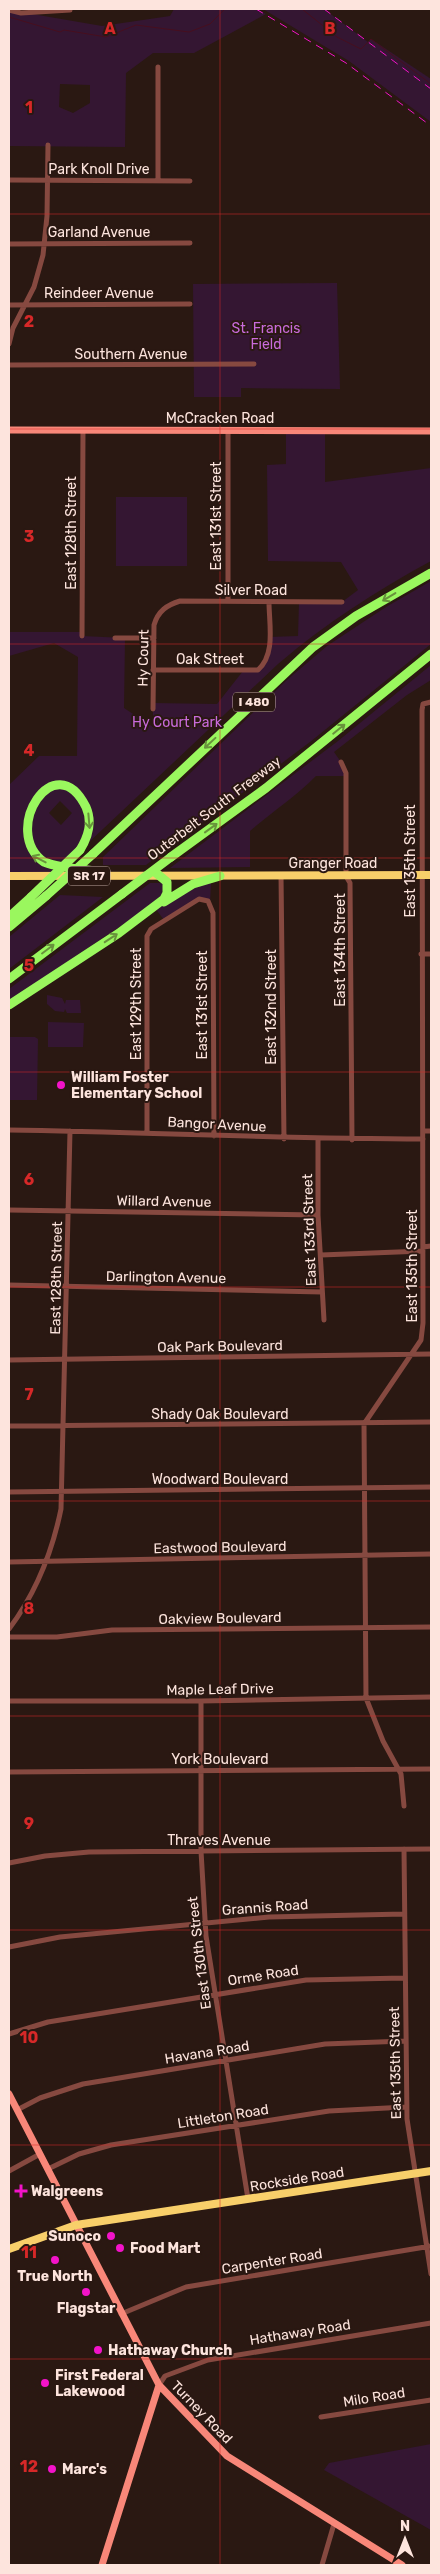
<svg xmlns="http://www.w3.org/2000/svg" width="440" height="2574" font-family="Rubik,sans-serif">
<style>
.green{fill:#341632;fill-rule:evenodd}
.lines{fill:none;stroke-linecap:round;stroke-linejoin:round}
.stream{stroke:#470e1e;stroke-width:1}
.street{stroke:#864940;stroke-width:5}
.secondary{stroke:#f88779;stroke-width:7}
.primary{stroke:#f8cf6a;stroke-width:8}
.highway{stroke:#9af75e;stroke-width:9}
.rail{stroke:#f313c9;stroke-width:1;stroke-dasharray:8 6;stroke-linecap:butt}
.highway-bridge{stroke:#9af75e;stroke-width:9}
.oneway{stroke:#68933c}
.grid{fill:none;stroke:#d62828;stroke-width:1;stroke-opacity:0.55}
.poi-dot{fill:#f313c9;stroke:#2a1812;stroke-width:2}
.labels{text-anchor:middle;stroke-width:4;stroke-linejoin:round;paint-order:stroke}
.shield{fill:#2a1812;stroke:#bea7a0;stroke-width:1}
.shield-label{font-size:12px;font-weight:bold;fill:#fde4dd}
.street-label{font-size:14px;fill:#fde4dd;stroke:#2a1812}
.park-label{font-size:14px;fill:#c96bdb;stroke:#2a1812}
.poi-label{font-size:14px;font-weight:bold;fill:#fde4dd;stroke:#2a1812;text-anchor:start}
.grid-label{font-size:16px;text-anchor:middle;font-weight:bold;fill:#d62828;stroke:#2a1812;stroke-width:4;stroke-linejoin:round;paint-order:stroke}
</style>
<rect width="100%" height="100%" fill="#2a1812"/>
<!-- green -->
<path class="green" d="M174,9H256L266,14L194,53H153L126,73L125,147L9,146V10L102,26L170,16ZM60,84L90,85V103L73,113L59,107Z
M263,9H324L368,42L371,39L431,79V122L349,61Z
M337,283L340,389L241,388V397H194L193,284Z
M286,431H325V482L431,468V561C376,591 326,623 278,664L51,878L9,876V785L39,756H77L78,657L54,643L9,656V632H82V636L125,638L124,708L153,727V703L217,704L243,671H249L264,664L269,637L298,636L299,602H342L358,590L341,562L268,561L267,465L286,464ZM60,801L72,813L61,825L49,813Z
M116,497H187V566H116Z
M431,581V644L310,742L146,865H103V857L287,680L327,646L386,607Z
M431,665V680L407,695L334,752L341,762L346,776H316C295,797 272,812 250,831V867L170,868L338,741Z
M211,882L210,904L199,899L164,920L155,908L186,888Z
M150,883H164L161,899L9,1001V989Z
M60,895L103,897L9,969V937Z
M47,995L62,998L65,1004L66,1000H80L81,1013H67L65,1009L64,1012L55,1011L47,1004Z
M48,1022L84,1023L83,1047H48Z
M9,1037H35L38,1039L37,1100H9Z
M431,2444V2530L324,2470L329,2463Z"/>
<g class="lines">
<!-- stream -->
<path class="stream" d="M302,9L337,37L361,49L371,39L431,84
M9,17L60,32L64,30L106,37L136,25L189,32L210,24L225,9"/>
<!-- street -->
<path class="street" d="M9,10L21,13L70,10
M158,67V180
M9,180L190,181
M9,244L190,243
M9,305L190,304
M9,344L13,328L34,287L43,255L47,216L48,145
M9,365L254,364
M228,431V601
M82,636L83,430
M115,638H154
M153,670H258C276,654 269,624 269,602
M153,709L154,625C158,611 167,605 180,601L342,602
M341,762L346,773V876L350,883L352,1140
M281,875L284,1139
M421,954H431
M9,1130C147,1132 285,1139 423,1139
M423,1131H431
M147,1132V936L151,929L199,899L208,901L213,913L214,1136
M318,1140V1215L324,1320
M9,1210L318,1215
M423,1247L431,1246
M321,1255L423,1251
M9,1285L322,1292
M9,1360L431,1354
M9,1426L431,1422
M9,1492L431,1487
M9,1562L431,1554
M9,1629C36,1593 52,1553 61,1509L70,1131
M9,1637H57L112,1630L431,1627
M9,1701H201L431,1697
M201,1701V1851L206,1936L248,2199
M9,1772L431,1769
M404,1806L401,1774L383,1741L366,1698L364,1424L421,1340L423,1323L422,710L423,704L431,702
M404,1849L407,2119L431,2274
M9,1863L45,1856L89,1852L431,1849
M9,1947L60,1937L269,1917L404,1914
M9,2034L48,2022L306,1980L404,1978
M17,2110L40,2098L83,2084L325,2044L405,2041
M48,2169L79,2154L111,2145L329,2111L406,2107
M9,2171L40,2154
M121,2314L186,2287L431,2246
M159,2385L165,2376L208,2360L431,2323
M321,2417L431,2400
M322,2565L334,2524"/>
<!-- secondary -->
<path class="secondary" d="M9,430L431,431
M9,2094L159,2385L227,2456L402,2565
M102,2565L159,2385"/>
<!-- primary -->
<path class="primary" d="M9,876L431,875
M9,2249L76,2225L431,2171"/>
<!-- highway -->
<path class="highway" d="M80,850C88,837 93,823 86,807C55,744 0,831 44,862C62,869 85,869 104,872
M93,854L313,647L356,616L431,573
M171,857L266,788L431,654
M164,902L193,884L220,876
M9,917L31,897
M9,927L46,896
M9,979L122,894
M9,1005L119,933L164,899L167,893V882L155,872"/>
<!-- rail -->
<path class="rail" d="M256,9L346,63L431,126
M324,9L431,89"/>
<!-- highway-bridge -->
<path class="highway-bridge" d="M122,894L171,857
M46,896L93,854
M31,897L80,850"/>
</g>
<!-- one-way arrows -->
<defs><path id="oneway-shaft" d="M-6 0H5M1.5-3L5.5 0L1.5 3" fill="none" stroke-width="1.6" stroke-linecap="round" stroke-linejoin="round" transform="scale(1.25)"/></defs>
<g class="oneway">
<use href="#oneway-shaft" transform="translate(389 597) rotate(149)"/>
<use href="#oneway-shaft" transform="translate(339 729) rotate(-39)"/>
<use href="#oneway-shaft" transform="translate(210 743) rotate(137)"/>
<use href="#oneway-shaft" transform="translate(89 821) rotate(85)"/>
<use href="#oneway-shaft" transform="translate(211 828) rotate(-36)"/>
<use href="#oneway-shaft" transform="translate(39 859) rotate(-153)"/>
<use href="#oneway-shaft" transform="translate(111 938) rotate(-33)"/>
<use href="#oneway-shaft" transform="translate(48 949) rotate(-37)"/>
</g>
<!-- grid -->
<path class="grid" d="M220,9V2565M9,214H431M9,429H431M9,644H431M9,858H431M9,1072H431M9,1287H431M9,1501H431M9,1716H431M9,1930H431M9,2145H431M9,2359H431"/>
<!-- markers -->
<g class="poi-dot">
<circle cx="61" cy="1085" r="5"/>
<path d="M18.5 2183.5h5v5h5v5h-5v5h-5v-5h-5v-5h5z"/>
<circle cx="111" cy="2236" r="5"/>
<circle cx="120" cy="2248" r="5"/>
<circle cx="55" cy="2260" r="5"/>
<circle cx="86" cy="2292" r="5"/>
<circle cx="98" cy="2350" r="5"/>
<circle cx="45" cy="2383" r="5"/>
<circle cx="52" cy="2469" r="5"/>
</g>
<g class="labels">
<!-- shield labels -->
<g class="shield">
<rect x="233" y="692.5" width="42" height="19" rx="4"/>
<rect x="68" y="866.5" width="42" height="19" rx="4"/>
</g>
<g class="shield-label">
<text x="254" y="706">I 480</text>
<text x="89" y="880">SR 17</text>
</g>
<!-- street labels -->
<g class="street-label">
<text x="99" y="174">Park Knoll Drive</text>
<text x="99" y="237">Garland Avenue</text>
<text x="99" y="298">Reindeer Avenue</text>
<text x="131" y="359">Southern Avenue</text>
<text x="220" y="423">McCracken Road</text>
<text transform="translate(216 516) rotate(-90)" y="5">East 131st Street</text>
<text transform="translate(71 533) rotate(-90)" y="5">East 128th Street</text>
<text x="251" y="595">Silver Road</text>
<text transform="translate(143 658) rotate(-89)" y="5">Hy Court</text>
<text x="210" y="664">Oak Street</text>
<text transform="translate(214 808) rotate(-37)" y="5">Outerbelt South Freeway</text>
<text transform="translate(410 861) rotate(-90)" y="5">East 135th Street</text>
<text x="333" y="868">Granger Road</text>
<text transform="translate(340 950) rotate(-90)" y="5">East 134th Street</text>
<text transform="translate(136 1004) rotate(-90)" y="5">East 129th Street</text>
<text transform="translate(202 1005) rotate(-90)" y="5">East 131st Street</text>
<text transform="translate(271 1007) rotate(-90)" y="5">East 132nd Street</text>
<text transform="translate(217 1124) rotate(3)" y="5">Bangor Avenue</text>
<text transform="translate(164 1201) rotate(1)" y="5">Willard Avenue</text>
<text transform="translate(309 1230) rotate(-92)" y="5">East 133rd Street</text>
<text transform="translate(412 1266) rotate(-90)" y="5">East 135th Street</text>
<text transform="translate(166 1277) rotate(1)" y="5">Darlington Avenue</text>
<text transform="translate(56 1278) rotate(-89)" y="5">East 128th Street</text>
<text transform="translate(220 1346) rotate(-1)" y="5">Oak Park Boulevard</text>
<text x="220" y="1419">Shady Oak Boulevard</text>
<text x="220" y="1484">Woodward Boulevard</text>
<text transform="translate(220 1547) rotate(-1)" y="5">Eastwood Boulevard</text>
<text transform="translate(220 1618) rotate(-1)" y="5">Oakview Boulevard</text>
<text transform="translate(220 1689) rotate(-1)" y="5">Maple Leaf Drive</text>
<text x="220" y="1764">York Boulevard</text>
<text x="219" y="1845">Thraves Avenue</text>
<text transform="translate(265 1907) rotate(-4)" y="5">Grannis Road</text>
<text transform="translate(199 1953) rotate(-97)" y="5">East 130th Street</text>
<text transform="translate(263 1975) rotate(-9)" y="5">Orme Road</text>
<text transform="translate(207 2052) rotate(-9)" y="5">Havana Road</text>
<text transform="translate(395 2063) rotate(-91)" y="5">East 135th Street</text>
<text transform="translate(223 2116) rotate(-9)" y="5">Littleton Road</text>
<text transform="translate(297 2179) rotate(-9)" y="5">Rockside Road</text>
<text transform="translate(272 2261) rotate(-9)" y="5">Carpenter Road</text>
<text transform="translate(300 2332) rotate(-9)" y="5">Hathaway Road</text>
<text transform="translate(374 2397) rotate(-9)" y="5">Milo Road</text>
<text transform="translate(202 2412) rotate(46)" y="5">Turney Road</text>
</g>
<!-- park labels -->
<g class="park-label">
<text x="266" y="333">St. Francis<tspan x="266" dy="16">Field</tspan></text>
<text x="177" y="727">Hy Court Park</text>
</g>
<!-- poi labels -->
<g class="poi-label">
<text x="71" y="1082">William Foster<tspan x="71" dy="16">Elementary School</tspan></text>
<text x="31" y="2196">Walgreens</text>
<text x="101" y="2241" text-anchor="end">Sunoco</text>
<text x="130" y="2253">Food Mart</text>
<text x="55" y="2281" text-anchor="middle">True North</text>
<text x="86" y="2313" text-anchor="middle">Flagstar</text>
<text x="108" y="2355">Hathaway Church</text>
<text x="55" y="2380">First Federal<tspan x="55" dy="16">Lakewood</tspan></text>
<text x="62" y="2474">Marc's</text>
</g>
</g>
<g class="grid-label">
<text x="110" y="34">A</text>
<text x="330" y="34">B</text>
<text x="29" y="113">1</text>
<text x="29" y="327">2</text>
<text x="29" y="542">3</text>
<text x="29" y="756">4</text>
<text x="29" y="971">5</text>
<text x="29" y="1185">6</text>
<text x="29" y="1400">7</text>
<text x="29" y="1614">8</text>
<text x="29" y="1829">9</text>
<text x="29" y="2043">10</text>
<text x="29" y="2258">11</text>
<text x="29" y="2472">12</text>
</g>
<!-- border -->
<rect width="440" height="2574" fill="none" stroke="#fde4dd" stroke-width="20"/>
<!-- north arrow -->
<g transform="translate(405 2539)" stroke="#2a1812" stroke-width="4" paint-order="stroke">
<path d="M0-4L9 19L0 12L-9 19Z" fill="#fde4dd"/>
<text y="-8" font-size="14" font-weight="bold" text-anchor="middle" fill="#fde4dd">N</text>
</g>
</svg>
